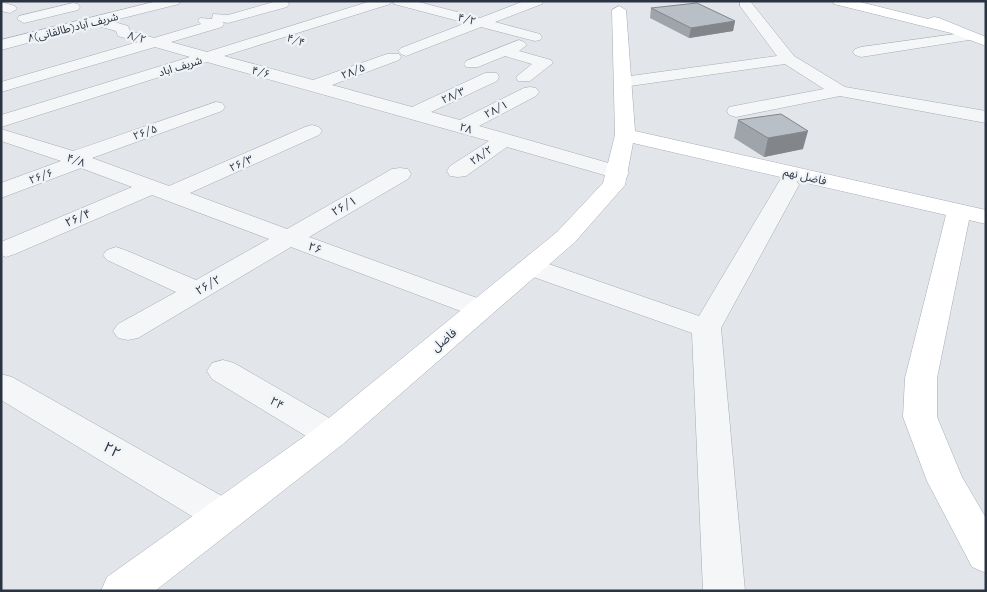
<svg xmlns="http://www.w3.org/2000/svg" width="987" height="592" font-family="Quicksand,'Noto Sans Arabic',sans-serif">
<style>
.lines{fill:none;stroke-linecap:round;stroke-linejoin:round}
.street-casing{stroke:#a7acb4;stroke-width:1}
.secondary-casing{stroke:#a7acb4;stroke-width:1}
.street{fill:#f4f6f8;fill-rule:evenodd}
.secondary{fill:#fff;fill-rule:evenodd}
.wall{fill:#9fa4ab}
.shaded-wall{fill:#82868b}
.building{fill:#b9bfc7;stroke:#82868b}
.labels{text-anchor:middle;stroke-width:4.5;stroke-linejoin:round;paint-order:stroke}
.far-street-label{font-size:11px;fill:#2a3342;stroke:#f1f4f7}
.street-label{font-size:12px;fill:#2a3342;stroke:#f1f4f7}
.near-street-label{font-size:15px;fill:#2a3342;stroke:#f1f4f7}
</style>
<rect width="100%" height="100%" fill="#e2e5ea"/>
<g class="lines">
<!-- street casing -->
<g class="street-casing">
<path id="street" d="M157,1H180L179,4L111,21L128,26L130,31L154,38L201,24L198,21L200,18L212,19L213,14L228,15L277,1H287L289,4L287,7L228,23L223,22L224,24L222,27L171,42L207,52L371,1H391L390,4L224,56L313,80L387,54H399L401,57L399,60L332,85L412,107L485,73H497L499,77L497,81L431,112L460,120L524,88L530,87L536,88L539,92L536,96L479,126L626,168L629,173L626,178L618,179L507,147L466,176L458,177L450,176L447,171L450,166L489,141L207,62L1,127V115L190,57L155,47L1,92V82L138,42L118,36L116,31L95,25L1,50V40Z
M393,1H415L480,18L524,1H543L542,4L495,22L540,34L542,37L540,40L535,41L481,27L406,56L401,54L398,51L401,48L466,23L394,4Z
M740,1H750L794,56L845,87L986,111V123L840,96L736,117L729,115L727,111L729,107L824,89L785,64L623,87L617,86L614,82L617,78L623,77L777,56L740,6Z
M1,2L15,6L17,9L10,13L1,11Z
M73,3L78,4L80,7L78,10L24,23L17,19L19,16Z
M970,32L975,33L977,36L975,39L861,57L855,55L853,52L855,49L861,47Z
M519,40L524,42L527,45L519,51L551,60L553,63L530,81H518L516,77L532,64L505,56L478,67H466L464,64L466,61Z
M216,102L222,103L225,107L222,111L92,158L169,186L305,127L312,125L319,127L322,131L319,135L190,193L287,229L392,169L400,168L408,169L411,174L408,179L309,237L491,303L495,309L491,315L481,318L471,315L291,247L138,338L128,340L118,338L113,331L118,324L176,292L107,260L103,255L107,250L116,247L125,250L196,280L269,239L152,195L15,254L6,257L1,255V242L132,187L81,168L1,198V183L61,161L1,141V129L73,151Z
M788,178L796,180L799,185L721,328L745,591H703L692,333L522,273L518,267L522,261L531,259L540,261L699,316L777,185L780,180Z
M223,360L234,363L343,426L348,435L343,444L331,448L319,444L212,379L207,371L212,363Z
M1,374L12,377L236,504L241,515L236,526L222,531L208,526L1,400Z"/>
</g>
<!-- secondary casing -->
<g class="secondary-casing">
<path id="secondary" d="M833,1H856L928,19L934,17L939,18L986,37V46L951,33L834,4Z
M619,6L626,10L635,131L986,210V224L969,220L937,378V417L962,477L986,518V573L972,567L927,481L903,417L905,378L946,215L633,143L625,185L575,242L343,444L155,591H101L107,577L319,426L557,232L603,183L615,135L612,10Z"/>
</g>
<!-- street -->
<use href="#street" class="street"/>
<!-- secondary -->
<use href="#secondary" class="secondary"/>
</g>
<!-- wall -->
<path class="wall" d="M651,8L735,21L733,31L689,38L650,18Z
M738,120L803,149L764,157L734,138Z"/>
<!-- shaded-wall -->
<path class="shaded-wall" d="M735,21L733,31L689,38L691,28Z
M808,131L803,149L764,157L768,138Z"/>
<!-- building -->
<path class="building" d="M697,3L735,21L691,28L651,8Z
M781,114L808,131L768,138L738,120Z"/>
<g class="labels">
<!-- far-street labels -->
<g class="far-street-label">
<text transform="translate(467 19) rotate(15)" y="4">۴/۲</text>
<text transform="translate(73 27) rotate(-14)" y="4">۸شریف آباد(طالقانی)</text>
<text transform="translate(137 37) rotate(16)" y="4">۸/۲</text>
<text transform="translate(296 40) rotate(18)" y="4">۴/۴</text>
<text transform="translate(180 66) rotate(-17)" y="4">شریف اباد</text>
<text transform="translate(353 71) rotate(-21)" y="4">۲۸/۵</text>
<text transform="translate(261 72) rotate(15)" y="4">۴/۶</text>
<text transform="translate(453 95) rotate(-24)" y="4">۲۸/۳</text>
<text transform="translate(496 109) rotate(-27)" y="4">۲۸/۱</text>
<text transform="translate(466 128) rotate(17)" y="4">۲۸</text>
<text transform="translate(145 132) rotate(-20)" y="4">۲۶/۵</text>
<text transform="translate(481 155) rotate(-35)" y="4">۲۸/۲</text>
<text transform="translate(76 160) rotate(19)" y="4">۴/۸</text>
<text transform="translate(241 163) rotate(-24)" y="4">۲۶/۳</text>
<text transform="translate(41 176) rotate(-20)" y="4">۲۶/۶</text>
<text transform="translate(805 176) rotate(13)" y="4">فاضل نهم</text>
</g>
<!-- street labels -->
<g class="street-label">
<text transform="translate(344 206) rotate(-30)" y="4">۲۶/۱</text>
<text transform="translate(78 218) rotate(-23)" y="4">۲۶/۴</text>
<text transform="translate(315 248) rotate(20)" y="4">۲۶</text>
<text transform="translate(208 285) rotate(-30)" y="4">۲۶/۲</text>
<text transform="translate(444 340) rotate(-40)" y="4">فاضل</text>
<text transform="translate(277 403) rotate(31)" y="4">۲۴</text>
</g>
<!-- near-street labels -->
<g class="near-street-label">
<text transform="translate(112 450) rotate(31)" y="5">۲۲</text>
</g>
</g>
<!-- border -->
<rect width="987" height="592" fill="none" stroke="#2a3342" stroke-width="5"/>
</svg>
